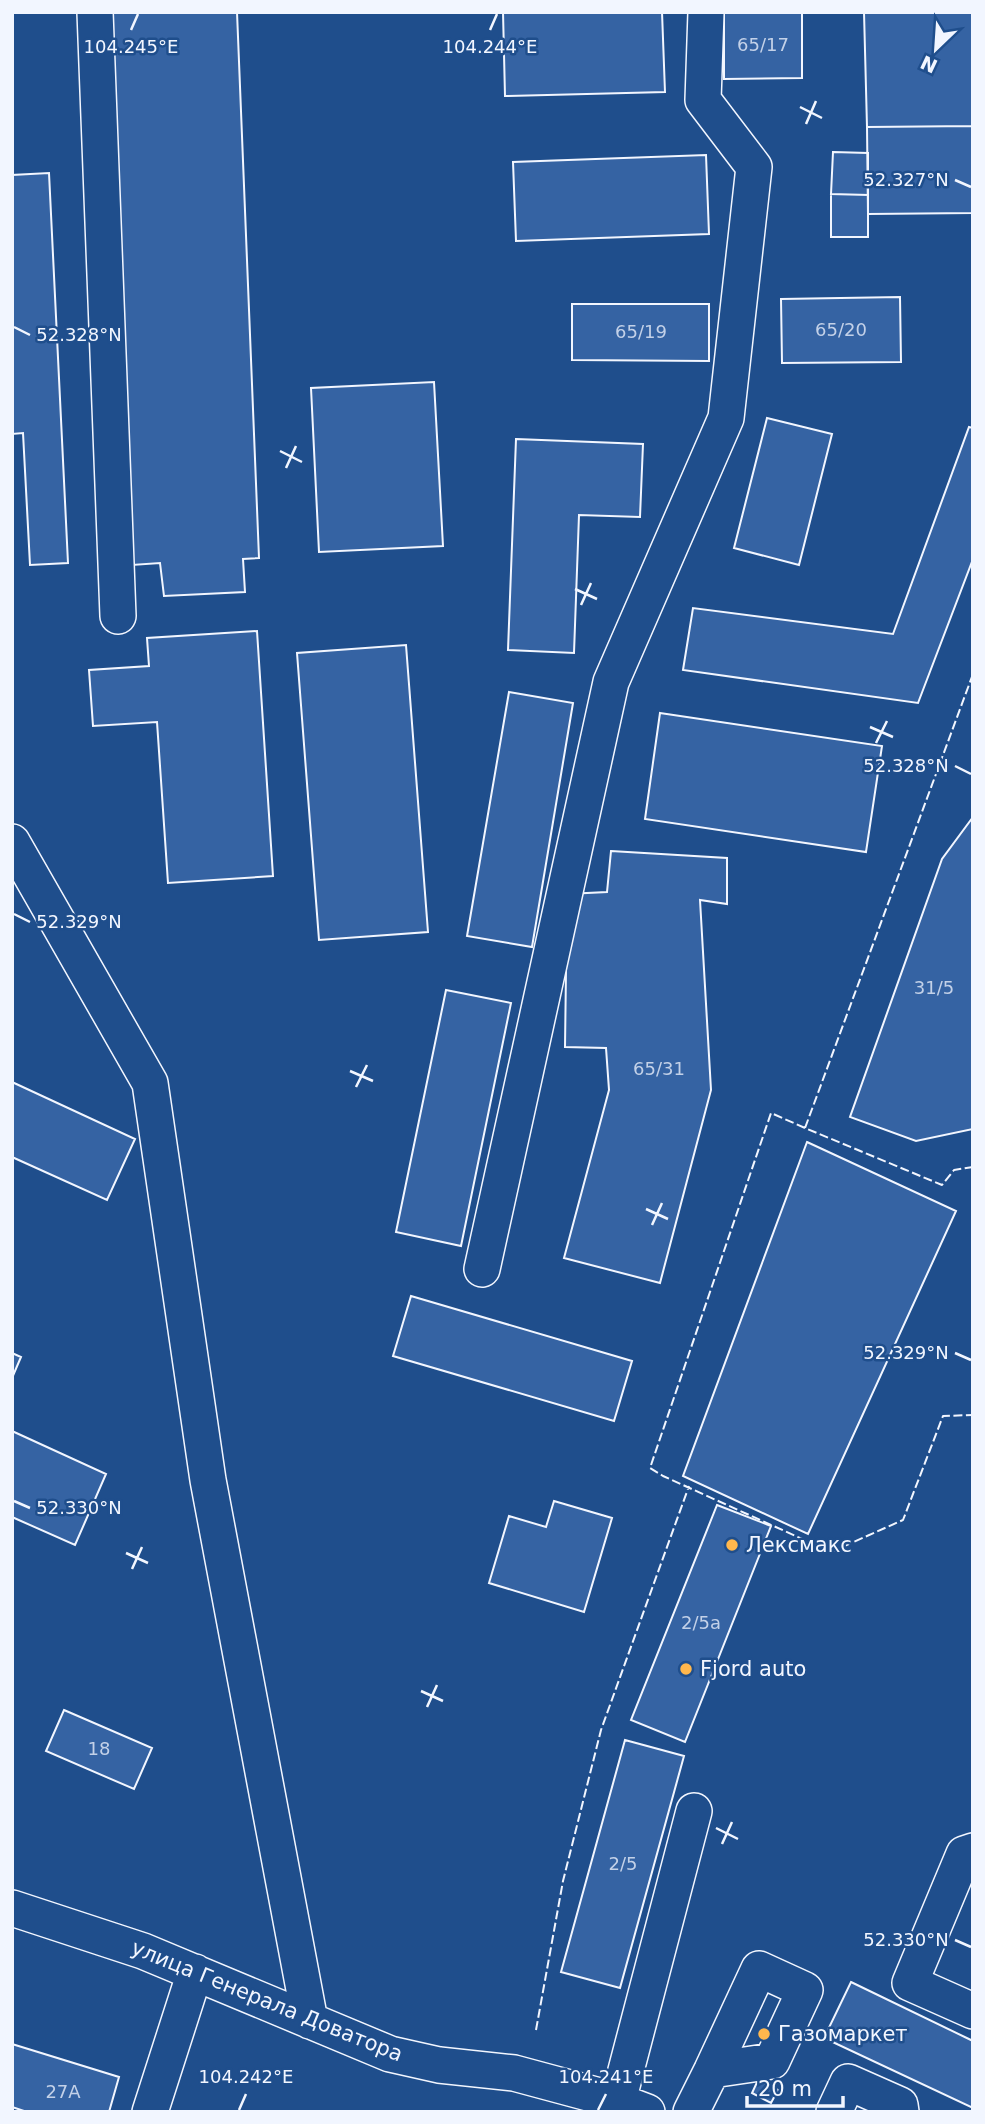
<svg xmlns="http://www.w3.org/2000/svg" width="985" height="2124" font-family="'DejaVu Sans',sans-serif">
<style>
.building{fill:#3563a3;stroke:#f2f6ff;stroke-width:2}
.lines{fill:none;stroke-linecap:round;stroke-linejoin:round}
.minor-casing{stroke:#f2f6ff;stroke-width:38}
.minor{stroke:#1f4e8c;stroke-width:35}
.fence{stroke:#f2f6ff;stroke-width:2;stroke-dasharray:9 3.5;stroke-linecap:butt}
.ticks{fill:none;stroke:#f2f6ff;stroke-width:2.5}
.poi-dot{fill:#ffb74d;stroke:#1f4e8c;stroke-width:2.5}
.labels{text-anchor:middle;stroke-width:5;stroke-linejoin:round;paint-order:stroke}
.number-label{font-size:18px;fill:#c3d1e8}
.poi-label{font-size:21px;fill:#f2f6ff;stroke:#1f4e8c;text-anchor:start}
.street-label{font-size:21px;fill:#f2f6ff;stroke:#1f4e8c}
.ticks-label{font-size:18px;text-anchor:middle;fill:#f2f6ff;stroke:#1f4e8c;stroke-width:5;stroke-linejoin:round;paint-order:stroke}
</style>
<rect width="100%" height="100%" fill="#1f4e8c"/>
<!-- building -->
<path class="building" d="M112,12H237L259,558L243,559L245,592L164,596L160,563L132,565Z
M503,12H662L665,92L505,96Z
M724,12H802V78L724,79Z
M864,12H973V126L867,127Z
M973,126V213L868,214L867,127Z
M833,152L868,153V195L831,194Z
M706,155L709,234L516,241L513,162Z
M49,173L68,563L30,565L23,433L12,434V175Z
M831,194L868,195V237H831Z
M900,297L901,362L782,363L781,299Z
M572,304H709V361L572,360Z
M434,382L443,546L319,552L311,388Z
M767,418L832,434L799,565L734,548Z
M969,427L973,428V559L918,703L683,670L693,608L893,634Z
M516,439L643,444L640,517L579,515L574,653L508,650Z
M257,631L273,876L168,883L157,722L93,726L89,670L149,666L147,638Z
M406,645L428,932L319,940L297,653Z
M509,692L573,703L532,947L467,936Z
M660,713L882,746L866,852L645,819Z
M973,817V1129L916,1141L850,1117L942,859Z
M611,851L727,858V904L700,900L711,1090L660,1283L564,1258L609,1090L606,1048L565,1047L567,894L607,892Z
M446,990L511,1003L461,1246L396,1232Z
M12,1082L135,1139L107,1200L12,1157Z
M807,1142L956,1211L808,1534L683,1476Z
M411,1296L632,1361L614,1421L393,1356Z
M12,1353L21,1357L12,1378Z
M12,1431L106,1474L75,1545L12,1517Z
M554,1501L612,1518L584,1612L489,1583L509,1516L546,1527Z
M717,1505L771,1526L685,1742L631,1720Z
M64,1710L152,1748L134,1789L46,1751Z
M625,1740L684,1756L620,1988L561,1972Z
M851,1982L973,2041V2108L824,2038Z
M12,2044L119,2077L109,2112H27L12,2107Z
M758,2080L778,2090L771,2103L752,2093Z"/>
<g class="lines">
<!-- minor casing -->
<g class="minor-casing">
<path id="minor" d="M95,12L118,616
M12,842L150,1083L208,1480L310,2021
M482,1269L611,682L726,418L754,167L703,100L706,12
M973,1851L964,1854L910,1983L973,2011
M12,1908L143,1951L390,2054L439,2065L514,2073L618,2101L647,2112
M618,2101L694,1811
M150,2112L195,1972
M691,2112L712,2070L772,2061L805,1990L759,1969L712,2070
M834,2112L848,2082L900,2105L901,2112"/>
</g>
<!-- minor -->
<use href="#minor" class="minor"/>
<!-- fence -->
<path class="fence" d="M973,674L805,1128L942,1185L954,1170L973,1167
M805,1128L771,1113L650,1468L663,1476L831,1552L903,1520L943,1416L973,1415
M536,2030L563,1881L601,1730L689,1486"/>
</g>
<!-- ticks -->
<path class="ticks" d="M131,30L138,14M490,30L497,14M800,107L822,118M806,124L816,101M955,180L971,187M14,327L30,335M280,451L302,462M286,468L296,446M575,589L597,599M581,605L591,583M870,727L893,737M876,743L887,721M955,766L971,774M14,914L30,922M350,1071L373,1081M356,1087L367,1065M646,1209L668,1219M652,1225L662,1203M955,1353L971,1360M14,1501L30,1508M126,1553L148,1563M132,1569L142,1547M421,1691L443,1701M427,1707L437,1685M716,1828L738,1839M722,1844L732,1822M955,1940L971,1947M239,2110L246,2094M598,2110L606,2094"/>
<!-- markers -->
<g class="poi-dot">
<circle cx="732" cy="1545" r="7"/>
<circle cx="686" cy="1669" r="7"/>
<circle cx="764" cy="2034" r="7"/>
</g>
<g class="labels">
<!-- number labels -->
<g class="number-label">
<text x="763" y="51">65/17</text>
<text x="841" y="336">65/20</text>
<text x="641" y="338">65/19</text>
<text x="934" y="994">31/5</text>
<text x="659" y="1075">65/31</text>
<text x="701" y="1629">2/5а</text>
<text x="99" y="1755">18</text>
<text x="623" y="1870">2/5</text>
<text x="63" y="2098">27А</text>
</g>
<!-- poi labels -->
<g class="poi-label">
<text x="746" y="1552">Лексмакс</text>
<text x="700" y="1676">Fjord auto</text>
<text x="778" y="2041">Газомаркет</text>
</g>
<!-- street labels -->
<g class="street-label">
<text transform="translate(267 2001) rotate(22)" y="7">улица Генерала Доватора</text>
</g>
</g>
<g class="ticks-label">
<text x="131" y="53">104.245°E</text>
<text x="490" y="53">104.244°E</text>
<text x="906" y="186">52.327°N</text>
<text x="79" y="341">52.328°N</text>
<text x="906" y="772">52.328°N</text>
<text x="79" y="928">52.329°N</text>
<text x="906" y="1359">52.329°N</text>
<text x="79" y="1514">52.330°N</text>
<text x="906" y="1946">52.330°N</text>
<text x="246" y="2083">104.242°E</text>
<text x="606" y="2083">104.241°E</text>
</g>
<!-- border -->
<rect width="985" height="2124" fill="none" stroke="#f2f6ff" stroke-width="28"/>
<!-- north arrow -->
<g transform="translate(936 49) rotate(205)" stroke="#1f4e8c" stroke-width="5" paint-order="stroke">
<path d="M0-5L12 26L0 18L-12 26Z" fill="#f2f6ff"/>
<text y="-10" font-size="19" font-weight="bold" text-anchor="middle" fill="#f2f6ff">N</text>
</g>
<!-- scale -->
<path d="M747 2096v10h96v-10" fill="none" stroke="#f2f6ff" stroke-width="3.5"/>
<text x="758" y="2096" font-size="21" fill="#f2f6ff" stroke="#1f4e8c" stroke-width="5" paint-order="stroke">20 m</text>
</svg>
